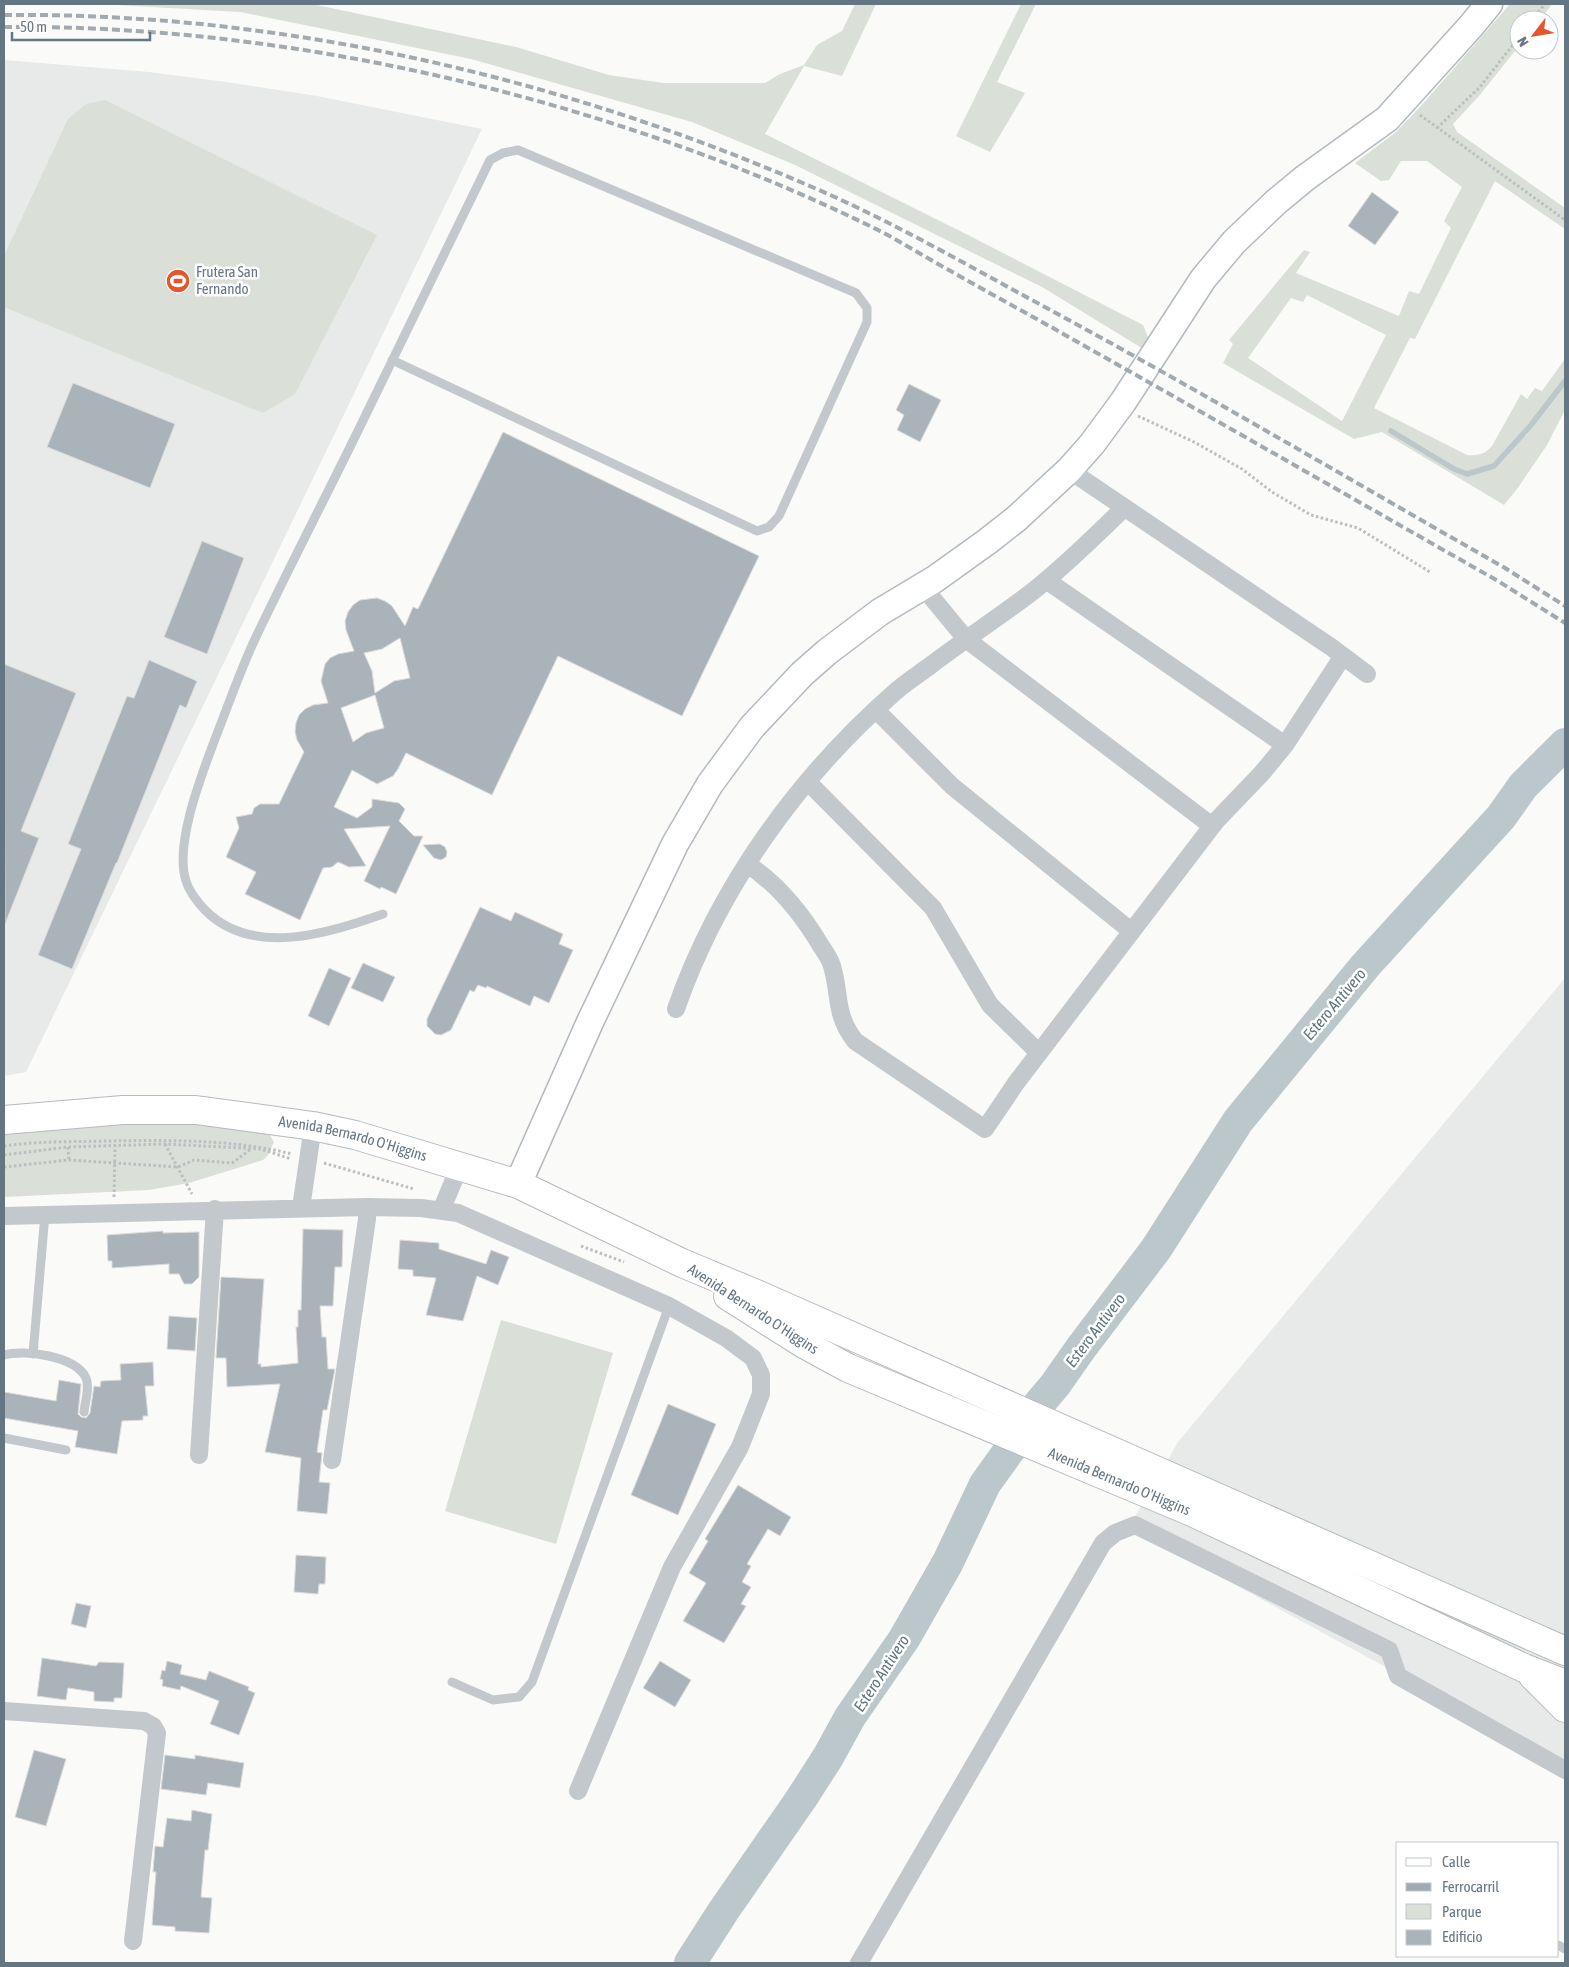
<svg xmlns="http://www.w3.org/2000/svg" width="1569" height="1967" font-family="'Asap Condensed',sans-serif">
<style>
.built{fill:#e8e9e9}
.green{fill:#dadfd7;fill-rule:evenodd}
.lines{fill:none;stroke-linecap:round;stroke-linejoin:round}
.stream{stroke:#bbc7cb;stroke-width:5.5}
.river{stroke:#bbc7cb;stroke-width:32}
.building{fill:#aab3b9;stroke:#dcdcda;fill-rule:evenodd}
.secondary-casing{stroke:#b3babf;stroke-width:29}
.primary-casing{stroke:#b5babe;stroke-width:30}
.path{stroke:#bbbfc2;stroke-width:3;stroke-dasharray:2.5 2.5;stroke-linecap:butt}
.lane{stroke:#c3c8cc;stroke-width:9}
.street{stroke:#c3c8cc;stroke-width:18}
.secondary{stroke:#fff;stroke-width:26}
.primary{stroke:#fff;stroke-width:28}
.rail{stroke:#a2aab0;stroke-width:4;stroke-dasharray:8 4;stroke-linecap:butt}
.labels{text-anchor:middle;stroke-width:5;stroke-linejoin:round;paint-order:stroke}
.poi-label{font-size:15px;fill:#657683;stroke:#fff;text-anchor:start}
.street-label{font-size:15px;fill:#657683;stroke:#fff}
.water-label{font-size:16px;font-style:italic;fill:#60757c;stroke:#fff}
</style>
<rect width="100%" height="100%" fill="#fafaf8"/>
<!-- built -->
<path class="built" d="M4,60L149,72L233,83L317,96L482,129L26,1072L4,1076Z
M1565,978V1765L1129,1527L1178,1442Z"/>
<!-- green -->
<path class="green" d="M99,4H312L516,47L609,75L663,83H765L780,74L804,65L817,45L842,31L855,4H876L842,76L804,66L765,134L968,235L1143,325L1148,337L1145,350L1042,287L795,165L692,122L471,59L240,12Z
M1021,4H1036L997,82L1025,93L990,152L956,136Z
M1510,4H1552L1540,20H1519V46L1479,96L1453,124L1457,132L1565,208V229L1495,181L1415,339L1410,338L1374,408L1467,455C1478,456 1485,454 1492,446L1521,394L1527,399L1535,388L1542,391L1565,359V410L1547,445L1517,489L1504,505L1382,432L1354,439L1223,363L1233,344L1229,340L1304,250L1310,252L1296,273L1399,316L1409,291L1419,294L1451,228L1444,221L1462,187L1427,161H1401L1389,180L1381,181L1355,163L1396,132L1421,106ZM1307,295L1386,335L1342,421L1248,358L1291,298L1303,302Z
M105,100L377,235L295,394L263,413L4,307V256L68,119L86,104Z
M213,1124L270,1135L274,1142L268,1155L263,1160L189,1183L149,1190L4,1197V1133L61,1125Z
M501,1320L613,1353L556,1544L445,1511Z"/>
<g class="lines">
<!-- stream -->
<path class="stream" d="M1391,431L1454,469L1467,474L1494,466L1531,425L1565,381"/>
<!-- river -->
<path class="river" d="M690,1963L724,1910L801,1799L828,1757L850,1717L904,1639L948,1562L985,1484L1013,1445L1039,1404L1055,1385L1081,1348L1156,1249L1238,1121L1365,966L1501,817L1523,786L1565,744"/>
</g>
<!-- building -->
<path class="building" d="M1372,192L1399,212L1375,245L1348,226Z
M73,383L175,424L150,488L47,447Z
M909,384L941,400L920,442L897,430L904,415L896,410Z
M503,432L759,556L682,716L558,656L492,795L406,753L398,769L393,776L377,784L352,770L334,807L357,818L372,807V799L399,803L405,809L399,821L414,836H423L396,894L381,887L380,889L364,881L390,826L344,829L366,866L349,867L338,862L332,867L323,868L300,920L245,894L256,872L226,857L239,828L236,817L252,814L254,808L260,804H279L304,752L297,740L295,732L296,723L299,715L305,709L313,705L328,703L321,681L325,664L330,658L338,654L354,651L346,630L345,621L348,612L353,605L360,600L377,598L385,601L392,606L405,626L413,607L418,609ZM400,638L410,678L394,681L375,693L372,671L364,653L382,649ZM375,695L384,728L366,733L353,742L341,708Z
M202,541L244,558L207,654L164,637Z
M149,660L197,681L186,708L180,705L117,863H116L72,969L38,955L81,849L68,844L127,696L134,698Z
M4,664L76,693L21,831L39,838L5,924Z
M440,844L445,847L447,852L446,857L441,860L434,858L423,845Z
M480,907L511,921L515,912L563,934L559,944L573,950L549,1003L534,996L530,1006L487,986L486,988L478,985L474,992L470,990L451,1030L441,1035L435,1034L427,1026V1019Z
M363,963L395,977L383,1002L351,988Z
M329,968L351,978L329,1026L308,1016Z
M303,1229L343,1230L342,1267H335L333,1306H320L322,1337H326L328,1369H335L327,1410H323L317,1452L322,1453L319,1482L330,1483L327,1514L297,1511L301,1458L265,1452L280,1384L227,1387L226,1358H216L221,1277L264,1279L258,1364H261V1367L298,1363L296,1327H298V1310H301Z
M163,1231V1233L199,1232V1277L192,1284H184L179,1274H169V1264L112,1268V1261H108L107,1235Z
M400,1240L439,1243V1249L486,1264L491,1250L509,1257L498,1285L477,1276L463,1321L426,1315L436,1278L413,1276V1270L398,1269Z
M169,1316L197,1318L195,1351L167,1349Z
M153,1362L154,1386H145L148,1416H143V1420L122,1421L117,1454L75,1447L78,1431L4,1418V1392L56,1401L59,1380L81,1384L78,1414L81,1417L86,1418L90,1413L94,1386L100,1387L101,1381L121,1380L120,1364Z
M668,1404L716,1424L678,1515L631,1495Z
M738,1485L791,1517L780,1536L768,1529L747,1564L751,1566L742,1582L751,1587L741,1604L746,1606L724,1643L683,1621L706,1583L689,1573L708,1541L705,1539Z
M296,1555L326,1557L325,1584H319L318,1594L294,1592Z
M76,1603L91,1606L86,1628L71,1624Z
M42,1658L96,1666L99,1662L124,1663L122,1698H114V1702L94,1701V1692L68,1688L66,1700L37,1696Z
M167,1661L182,1665L180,1674L206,1680L209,1671L249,1687L248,1690L255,1693L239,1735L210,1724L219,1701L181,1686L180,1690L162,1686L163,1680L160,1679L162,1670L165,1671Z
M660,1661L691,1680L675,1707L643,1688Z
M34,1750L66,1759L46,1826L15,1817Z
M165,1755L195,1759V1755L244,1763L240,1788L208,1783L206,1795L161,1789Z
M192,1810L212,1814L208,1850H205L201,1897L212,1898L209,1933L175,1931V1927L152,1925L156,1872H153L155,1846L163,1847L167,1818L191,1821Z"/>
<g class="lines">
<!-- secondary casing -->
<g class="secondary-casing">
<path id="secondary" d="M518,1184L590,1022L675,844L710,784L752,727L802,674L827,652L880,612L935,579L988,541L1016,519L1069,470L1092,444L1123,402L1203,279L1234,242L1276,202L1305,178L1387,119L1471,26L1489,4"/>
</g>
<!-- primary casing -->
<g class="primary-casing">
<g id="primary">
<path id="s1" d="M4,1120L123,1110H196L313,1126L355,1135L518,1184L682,1263L761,1296L1565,1651"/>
<path id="s2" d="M728,1296L804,1344L848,1368L1192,1512L1524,1668L1565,1684"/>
<path d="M1533,1676L1565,1708"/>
</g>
</g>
<!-- path -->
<path class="path" d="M1532,20L1545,4
M1420,115L1565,220
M1437,128L1480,87L1519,37
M1138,416L1194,442L1242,469L1272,492L1311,515L1358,528L1430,572
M165,1144L192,1194
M4,1146C38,1141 72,1142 106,1141C168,1140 232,1139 292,1154
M68,1147L69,1160
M4,1155L68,1147L165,1144L261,1149L291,1159
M324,1163L414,1189
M4,1167L69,1160L178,1167L194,1160L232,1163L251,1149
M114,1197L115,1146
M581,1246L624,1262"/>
<!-- lane -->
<path class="lane" d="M383,914C329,933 252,958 205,910C198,903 189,891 186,881C174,844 202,774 215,739C228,706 240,671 255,639C287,572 321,506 354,439C399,346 445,253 490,160L503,153L518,150L856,293L867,308V322L779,516L769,527L757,531L392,360
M33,1354L45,1214
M4,1355C24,1349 76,1356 86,1378C90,1387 85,1402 84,1412
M4,1438L66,1450
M452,1682L493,1700L519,1697L532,1682L669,1306
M1558,1945L1565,1949"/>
<!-- street -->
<path class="street" d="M1069,470L1331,647L1367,674
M1046,580L1285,745
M923,587L966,639L1212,826
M876,710L952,786L1131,931
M808,782L933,908L990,1005L1039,1053
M747,864C778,884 802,914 821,946C825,952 830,959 832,966C841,997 834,1013 855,1041L985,1129L1016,1083L1216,821L1262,773L1285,745L1343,656
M676,1009C718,888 798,777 895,692C906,682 919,674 931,665C964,640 999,617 1032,592C1065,566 1094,537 1124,508
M301,1208L313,1126
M441,1211L460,1165
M4,1216L367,1207L421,1208L458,1213L669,1306L726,1338L753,1358L761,1375V1394L740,1447L672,1567L578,1791
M199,1455L215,1209
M332,1460L367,1219V1207
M4,1711L144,1721L153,1726L157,1733L133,1941
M859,1963L1103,1543L1115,1533L1135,1525L1389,1650L1398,1676L1565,1770"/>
<!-- secondary -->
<use href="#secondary" class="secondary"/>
<!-- primary -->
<use href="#primary" class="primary"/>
<!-- rail -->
<path class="rail" d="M4,15C280,12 559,77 812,187C887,219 958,260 1030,299C1190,385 1347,478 1505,568L1565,606
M4,27C294,24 616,101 876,229C900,241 923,256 947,269C989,293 1032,316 1074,340C1216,420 1357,501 1498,581L1565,623"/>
</g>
<!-- icons -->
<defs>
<g id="stadium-disc" transform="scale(1.25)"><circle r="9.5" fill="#e4572e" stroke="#fff"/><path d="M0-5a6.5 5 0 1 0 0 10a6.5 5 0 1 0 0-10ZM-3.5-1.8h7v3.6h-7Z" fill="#fff"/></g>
</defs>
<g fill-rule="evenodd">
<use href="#stadium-disc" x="178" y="281"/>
</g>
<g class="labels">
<!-- poi labels -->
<g class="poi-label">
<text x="196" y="277">Frutera San<tspan x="196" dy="17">Fernando</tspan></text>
</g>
<!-- street labels -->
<g class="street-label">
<text dy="5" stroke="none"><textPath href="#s1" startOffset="352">Avenida Bernardo O'Higgins</textPath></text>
<text transform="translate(753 1309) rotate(33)" y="5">Avenida Bernardo O'Higgins</text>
<text dy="5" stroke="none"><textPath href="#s2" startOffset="434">Avenida Bernardo O'Higgins</textPath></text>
</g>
<!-- water labels -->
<g class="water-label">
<text transform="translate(1334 1004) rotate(-50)" y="6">Estero Antivero</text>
<text transform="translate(1095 1330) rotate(-53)" y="6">Estero Antivero</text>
<text transform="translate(881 1673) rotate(-57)" y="6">Estero Antivero</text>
</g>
</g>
<!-- border -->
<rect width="1569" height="1967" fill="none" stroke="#657683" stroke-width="10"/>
<!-- legend -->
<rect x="1396" y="1842" width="162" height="115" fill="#ffffff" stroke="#c1c8cd"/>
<rect x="1406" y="1858" width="25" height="8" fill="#ffffff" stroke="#c1c8cd"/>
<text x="1442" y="1867" font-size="15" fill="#657683">Calle</text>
<rect x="1406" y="1883" width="25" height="8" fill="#a2aab0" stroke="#c1c8cd"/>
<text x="1442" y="1892" font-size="15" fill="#657683">Ferrocarril</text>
<rect x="1406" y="1904" width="25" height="15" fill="#dadfd7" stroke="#c1c8cd"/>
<text x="1442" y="1917" font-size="15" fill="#657683">Parque</text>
<rect x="1406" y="1930" width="25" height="15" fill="#aab3b9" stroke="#c1c8cd"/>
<text x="1442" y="1942" font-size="15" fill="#657683">Edificio</text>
<!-- north arrow -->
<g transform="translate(1534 35) rotate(239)"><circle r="24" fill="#ffffff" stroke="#c1c8cd"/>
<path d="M0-4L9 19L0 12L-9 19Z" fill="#e4572e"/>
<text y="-8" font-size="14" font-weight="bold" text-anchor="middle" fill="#657683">N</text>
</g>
<!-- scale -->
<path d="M12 32v8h138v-8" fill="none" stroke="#657683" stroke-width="2.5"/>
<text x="20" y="32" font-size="15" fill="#657683" stroke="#ffffff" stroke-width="4" paint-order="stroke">50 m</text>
</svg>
